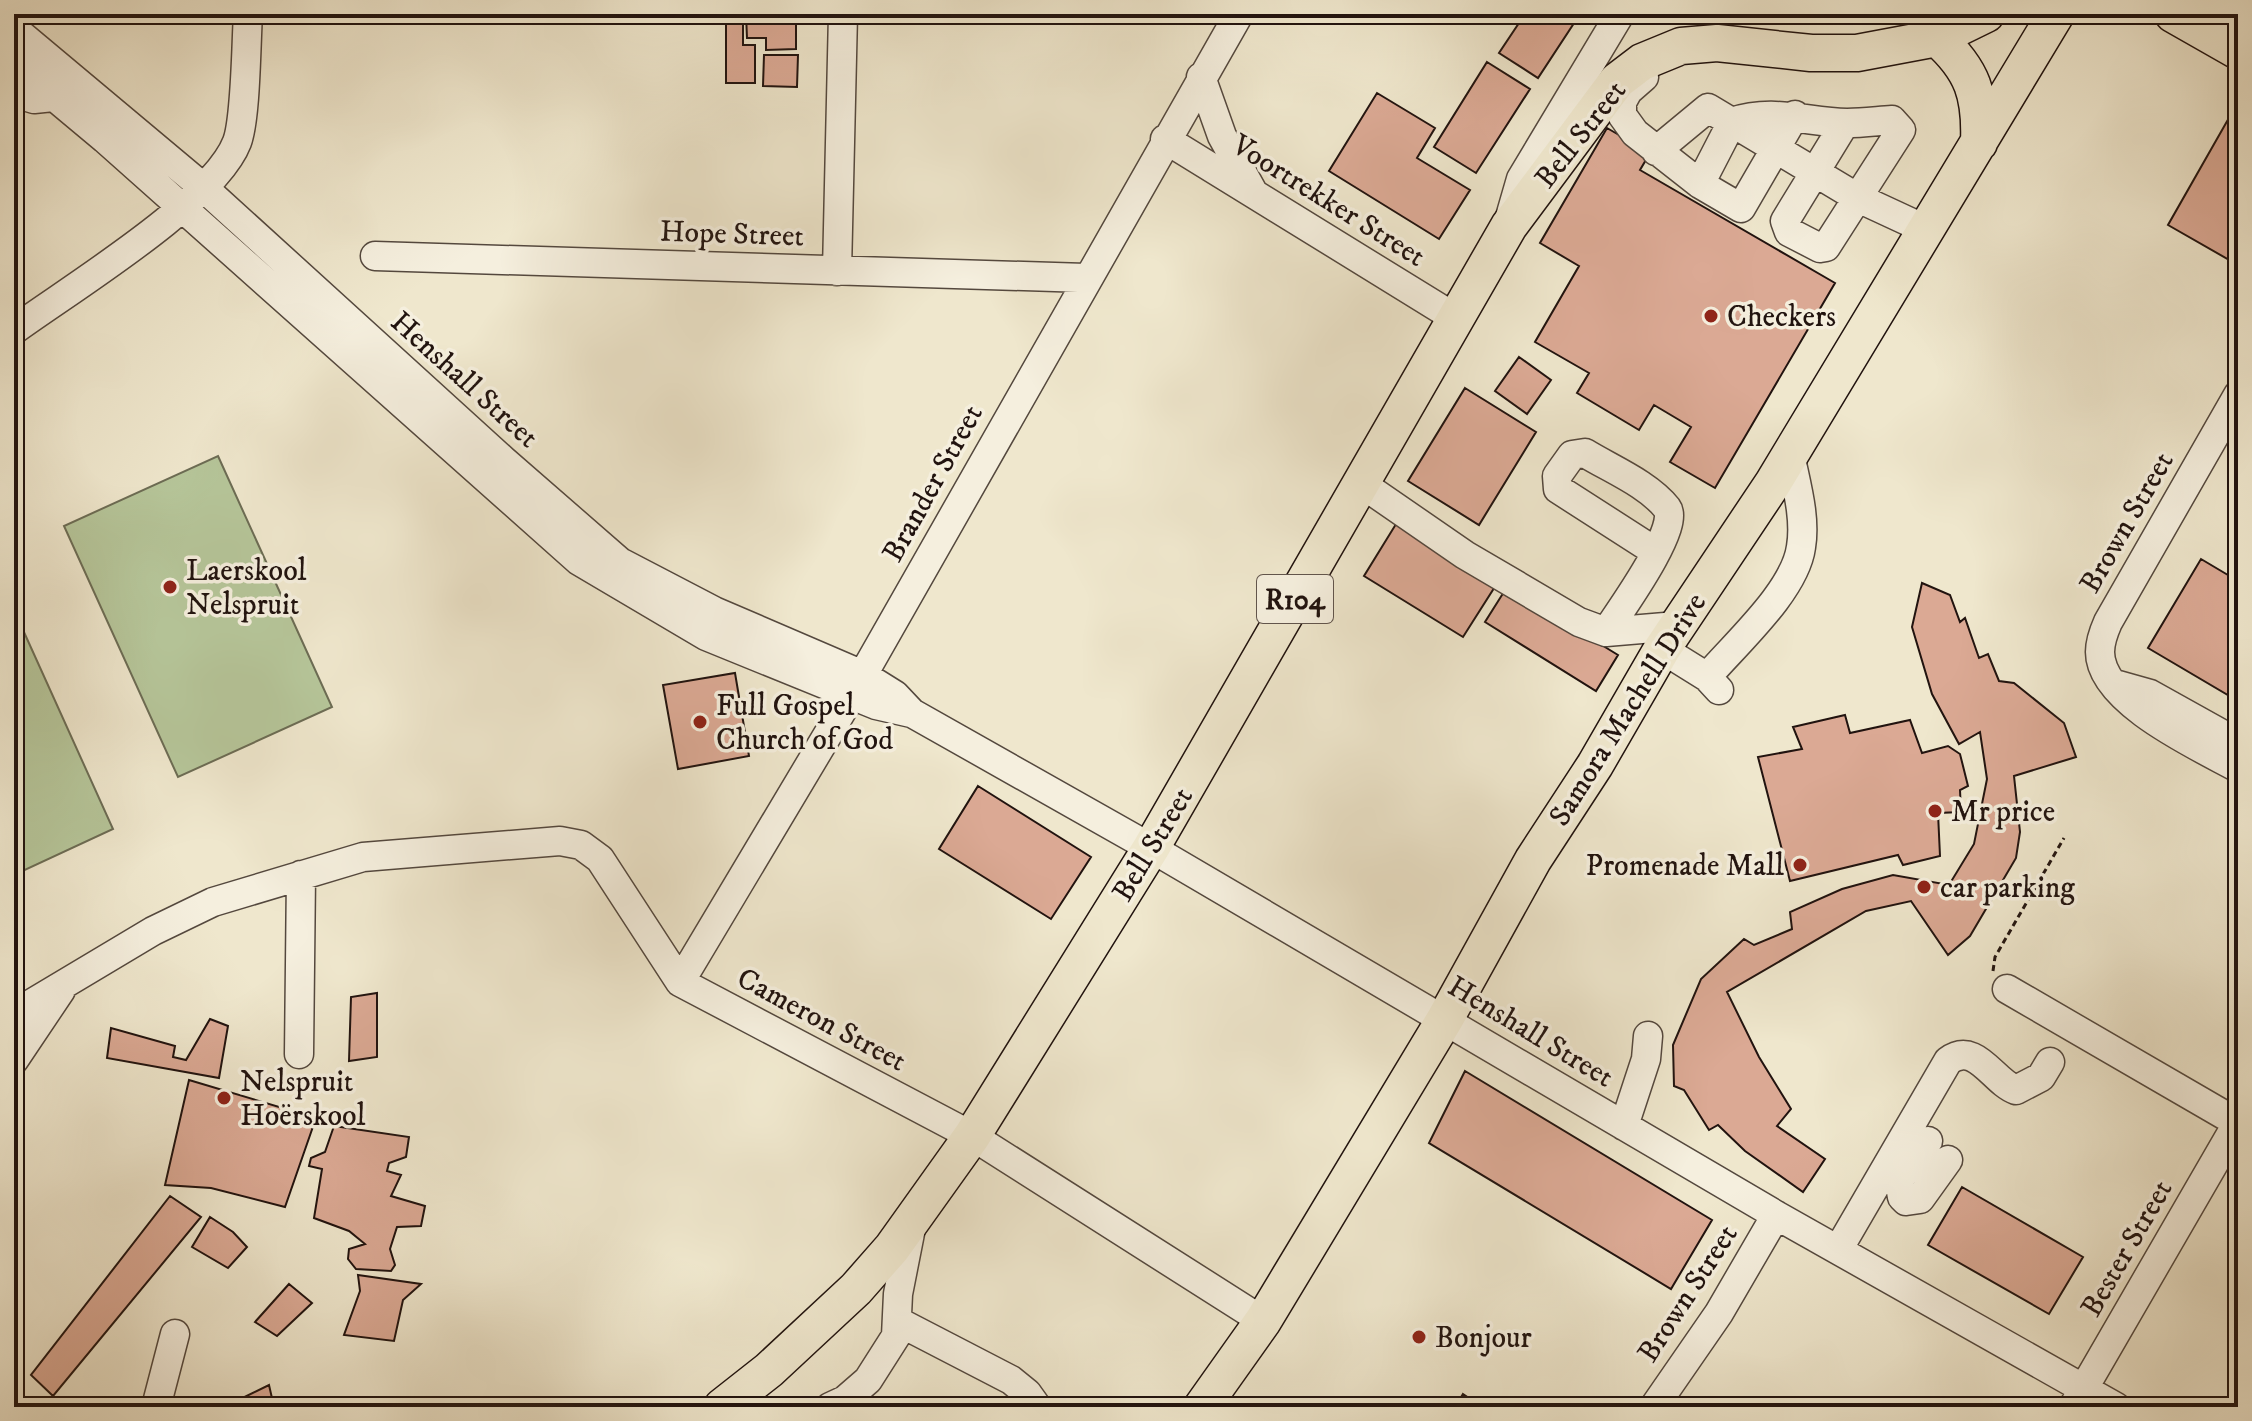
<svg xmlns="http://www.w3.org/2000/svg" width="2252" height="1421" font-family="'IM FELL DW Pica',serif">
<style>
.green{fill:#b6c69a;stroke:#6c6c54;stroke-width:2}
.building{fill:#dba994;stroke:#21130f;stroke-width:2}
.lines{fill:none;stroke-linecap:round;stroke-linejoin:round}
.minor-casing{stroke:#54483e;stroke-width:31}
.major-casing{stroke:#21130f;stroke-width:39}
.path{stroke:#21130f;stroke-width:3;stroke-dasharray:6 4;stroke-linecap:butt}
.minor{stroke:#f5efde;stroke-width:28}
.major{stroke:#efe7cd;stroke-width:36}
.poi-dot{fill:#8f2418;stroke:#f5efde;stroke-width:3}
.labels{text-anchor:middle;stroke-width:7;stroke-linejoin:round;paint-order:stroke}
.shield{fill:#f5efde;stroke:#61554d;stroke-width:2}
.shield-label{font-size:28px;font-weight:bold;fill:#21130f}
.street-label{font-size:30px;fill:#21130f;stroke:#f5efde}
.poi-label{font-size:30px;fill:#21130f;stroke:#f5efde;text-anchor:start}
</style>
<rect width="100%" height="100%" fill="#efe7cd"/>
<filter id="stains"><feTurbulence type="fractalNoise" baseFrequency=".0025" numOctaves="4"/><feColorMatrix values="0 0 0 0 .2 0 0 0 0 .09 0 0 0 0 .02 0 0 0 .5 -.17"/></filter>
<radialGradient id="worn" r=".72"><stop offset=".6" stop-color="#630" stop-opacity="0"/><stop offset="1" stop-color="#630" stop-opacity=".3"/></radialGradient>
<!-- green -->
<path class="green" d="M218,456L332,707L178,777L64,526Z
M14,610L113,829L14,875Z"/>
<!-- building -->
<path class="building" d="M726,14H743V45H755V83H726Z
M746,14H796V49L766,50V38H747Z
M1525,14H1580L1538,78L1499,53Z
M764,55H798L797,87L763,86Z
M1487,62L1530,89L1476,173L1434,147Z
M1377,93L1435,128L1417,158L1470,190L1439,239L1329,171Z
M2238,102V265L2168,225Z
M1607,128L1650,153L1640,170L1835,283L1715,488L1670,462L1691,427L1654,405L1639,430L1577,393L1589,373L1535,342L1579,266L1540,243Z
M1519,357L1551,380L1527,414L1495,391Z
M1465,388L1536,432L1479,525L1408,481Z
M1396,524L1496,585L1463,637L1364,576Z
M2201,559L2238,581V701L2148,648Z
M1922,583L1950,595L1960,622L1965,618L1979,658L1988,654L1999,681L2014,683L2064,723L2076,757L2014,776L2020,832L2016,858L1970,936L1948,955L1911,901L1866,911L1727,992L1759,1057L1791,1109L1777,1126L1825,1159L1803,1192L1745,1151L1718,1125L1709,1130L1684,1090L1674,1086L1673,1045L1701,979L1744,939L1754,945L1792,929L1790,912L1842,889L1893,875L1949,885L1974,844L1987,779L1980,732L1959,744L1932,694L1912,627Z
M1507,587L1618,655L1596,691L1485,622Z
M735,673L749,756L678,769L663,685Z
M1845,715L1850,733L1910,720L1922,753L1948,746L1960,754L1968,786L1960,790L1961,812L1938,813L1940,856L1903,865L1898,855L1790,881L1758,757L1802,749L1793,727Z
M978,786L1091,857L1051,919L939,849Z
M377,993V1057L349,1061L351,997Z
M210,1019L228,1026L219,1078L107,1058L111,1028L175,1046L173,1057L186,1060Z
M1465,1071L1712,1220L1671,1289L1429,1143Z
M189,1080L316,1118L285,1207L211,1188L165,1185Z
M334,1126L409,1137L406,1157L389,1163L387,1171L401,1175L391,1196L425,1206L421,1226L397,1227L390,1249L395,1265L391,1271L356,1269L348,1259L349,1249L365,1244L349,1231L314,1218L322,1169L309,1166L311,1158L325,1152Z
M1962,1187L2083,1257L2049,1314L1928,1245Z
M170,1196L201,1217L53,1396L31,1375Z
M210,1217L233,1232L247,1247L228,1268L192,1247Z
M358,1275L421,1284L403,1300L394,1341L344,1335L360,1291Z
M289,1284L312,1303L277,1336L255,1322Z
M269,1385L274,1407H229L228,1405Z
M1463,1394L1469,1398L1484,1407H1455Z"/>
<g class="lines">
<!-- minor casing -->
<g class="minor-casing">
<path id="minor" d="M14,29L205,189L503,460L620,562L714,611L863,675L895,695L912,713L1151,848L1776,1215L2116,1407
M14,63L105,139L579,561L706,636L876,705L911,713
M1201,77L1222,136L1253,192
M1644,77L1628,91L1622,102V115L1635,133L1700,184L1741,208L1795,115
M14,93L34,99L53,97
M1165,139L1457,319
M1656,151L1708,108L1858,198L1927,230
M1700,184L1732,122C1773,108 1806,122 1847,123C1862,123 1877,121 1892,120L1901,130L1826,247L1820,248L1789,232L1785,221L1845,123
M1510,217L1521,179L1620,14
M375,256L1086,278
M837,271L843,14
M14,330C70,289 214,202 237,142C246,118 246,44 248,14
M2238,395L2108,622C2104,631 2100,641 2100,652C2100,702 2200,747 2238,768
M1362,484L1465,555L1579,622L1606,632L1677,626
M1606,632C1619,612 1681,527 1667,508C1648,484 1611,469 1585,453L1572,455L1557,476L1558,489L1656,552
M1662,649L1707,677L1719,690
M1707,677C1736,643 1795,591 1801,547C1806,517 1796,484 1790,454
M2118,685L2150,694L2238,743
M680,982L852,694L1239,14
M2007,989L2238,1123
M14,1014L153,931L213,902L363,857L560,841L581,845L600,859L680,982L972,1136L1263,1321
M299,1054L301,875
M14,1060L61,990
M1624,1126L1646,1059L1648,1036
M1928,1141L1899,1180L1902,1197L1906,1201L1920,1199L1948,1160
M1838,1250L1948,1061C1976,1040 1993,1082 2016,1090L2041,1077L2050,1062
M897,1321L1011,1380L1027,1393L1037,1407
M156,1407L175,1334
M830,1407L845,1400L868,1380L896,1336L898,1294L912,1223
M1654,1407L1719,1313L1776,1215
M2073,1407L2238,1122"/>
</g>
<!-- major casing -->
<g class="major-casing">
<path id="major" d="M2173,14L2238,51
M2233,14L2238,17
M1937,38C1973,70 1981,96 1979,143
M722,1407L769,1370L856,1289L892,1248L972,1136L1151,848L1509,226L1617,81L1642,62L1681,46L1717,43L1811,53H1857L1937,38L1986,14
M1202,1407L1263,1321L1445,1019L1533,860L1595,765L1662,649L1773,483L2056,14"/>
</g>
<!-- path -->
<path class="path" d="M1993,971L1995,957L2064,838"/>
<!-- minor -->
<use href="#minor" class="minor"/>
<!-- major -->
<use href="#major" class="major"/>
</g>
<!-- markers -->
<g class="poi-dot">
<circle cx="1711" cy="316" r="8"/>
<circle cx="170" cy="587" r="8"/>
<circle cx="700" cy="722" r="8"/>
<circle cx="1935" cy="811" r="8"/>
<circle cx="1800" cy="865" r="8"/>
<circle cx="1924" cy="887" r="8"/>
<circle cx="224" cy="1098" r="8"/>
<circle cx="1419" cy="1337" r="8"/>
</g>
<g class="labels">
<!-- shield labels -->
<rect class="shield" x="1257" y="575" width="76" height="48" rx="6"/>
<g class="shield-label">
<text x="1295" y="609">R104</text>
</g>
<!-- street labels -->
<g class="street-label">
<text transform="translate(1580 134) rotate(-52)" y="10">Bell Street</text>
<text transform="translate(1329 200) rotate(32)" y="10">Voortrekker Street</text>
<text transform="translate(732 233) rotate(2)" y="10">Hope Street</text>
<text transform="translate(465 379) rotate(42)" y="10">Henshall Street</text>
<text transform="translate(932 483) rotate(-61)" y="10">Brander Street</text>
<text transform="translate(2126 522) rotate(-60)" y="10">Brown Street</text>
<text transform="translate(1627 709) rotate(-58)" y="10">Samora Machell Drive</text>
<text transform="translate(1152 844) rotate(-59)" y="10">Bell Street</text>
<text transform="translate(822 1019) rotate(28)" y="10">Cameron Street</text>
<text transform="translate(1531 1031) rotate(31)" y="10">Henshall Street</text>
<text transform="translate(2126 1248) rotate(-60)" y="10">Bester Street</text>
<text transform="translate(1687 1293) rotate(-57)" y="10">Brown Street</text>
</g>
<!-- poi labels -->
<g class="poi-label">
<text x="1727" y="326">Checkers</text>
<text x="186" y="580">Laerskool<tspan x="186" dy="34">Nelspruit</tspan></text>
<text x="716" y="715">Full Gospel<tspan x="716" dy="34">Church of God</tspan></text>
<text x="1951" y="821">Mr price</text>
<text x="1784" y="875" text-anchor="end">Promenade Mall</text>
<text x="1940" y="897">car parking</text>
<text x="240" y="1091">Nelspruit<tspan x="240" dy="34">Hoërskool</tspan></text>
<text x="1435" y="1347">Bonjour</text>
</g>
</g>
<!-- margin -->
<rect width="2252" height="1421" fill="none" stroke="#efe7cd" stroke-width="48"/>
<rect x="16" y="16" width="2220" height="1389" fill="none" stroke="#21130f" stroke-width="4"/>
<rect x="24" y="24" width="2204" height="1373" fill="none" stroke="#21130f" stroke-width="2"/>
<rect width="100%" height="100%" filter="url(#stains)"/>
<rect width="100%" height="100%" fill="url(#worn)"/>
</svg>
